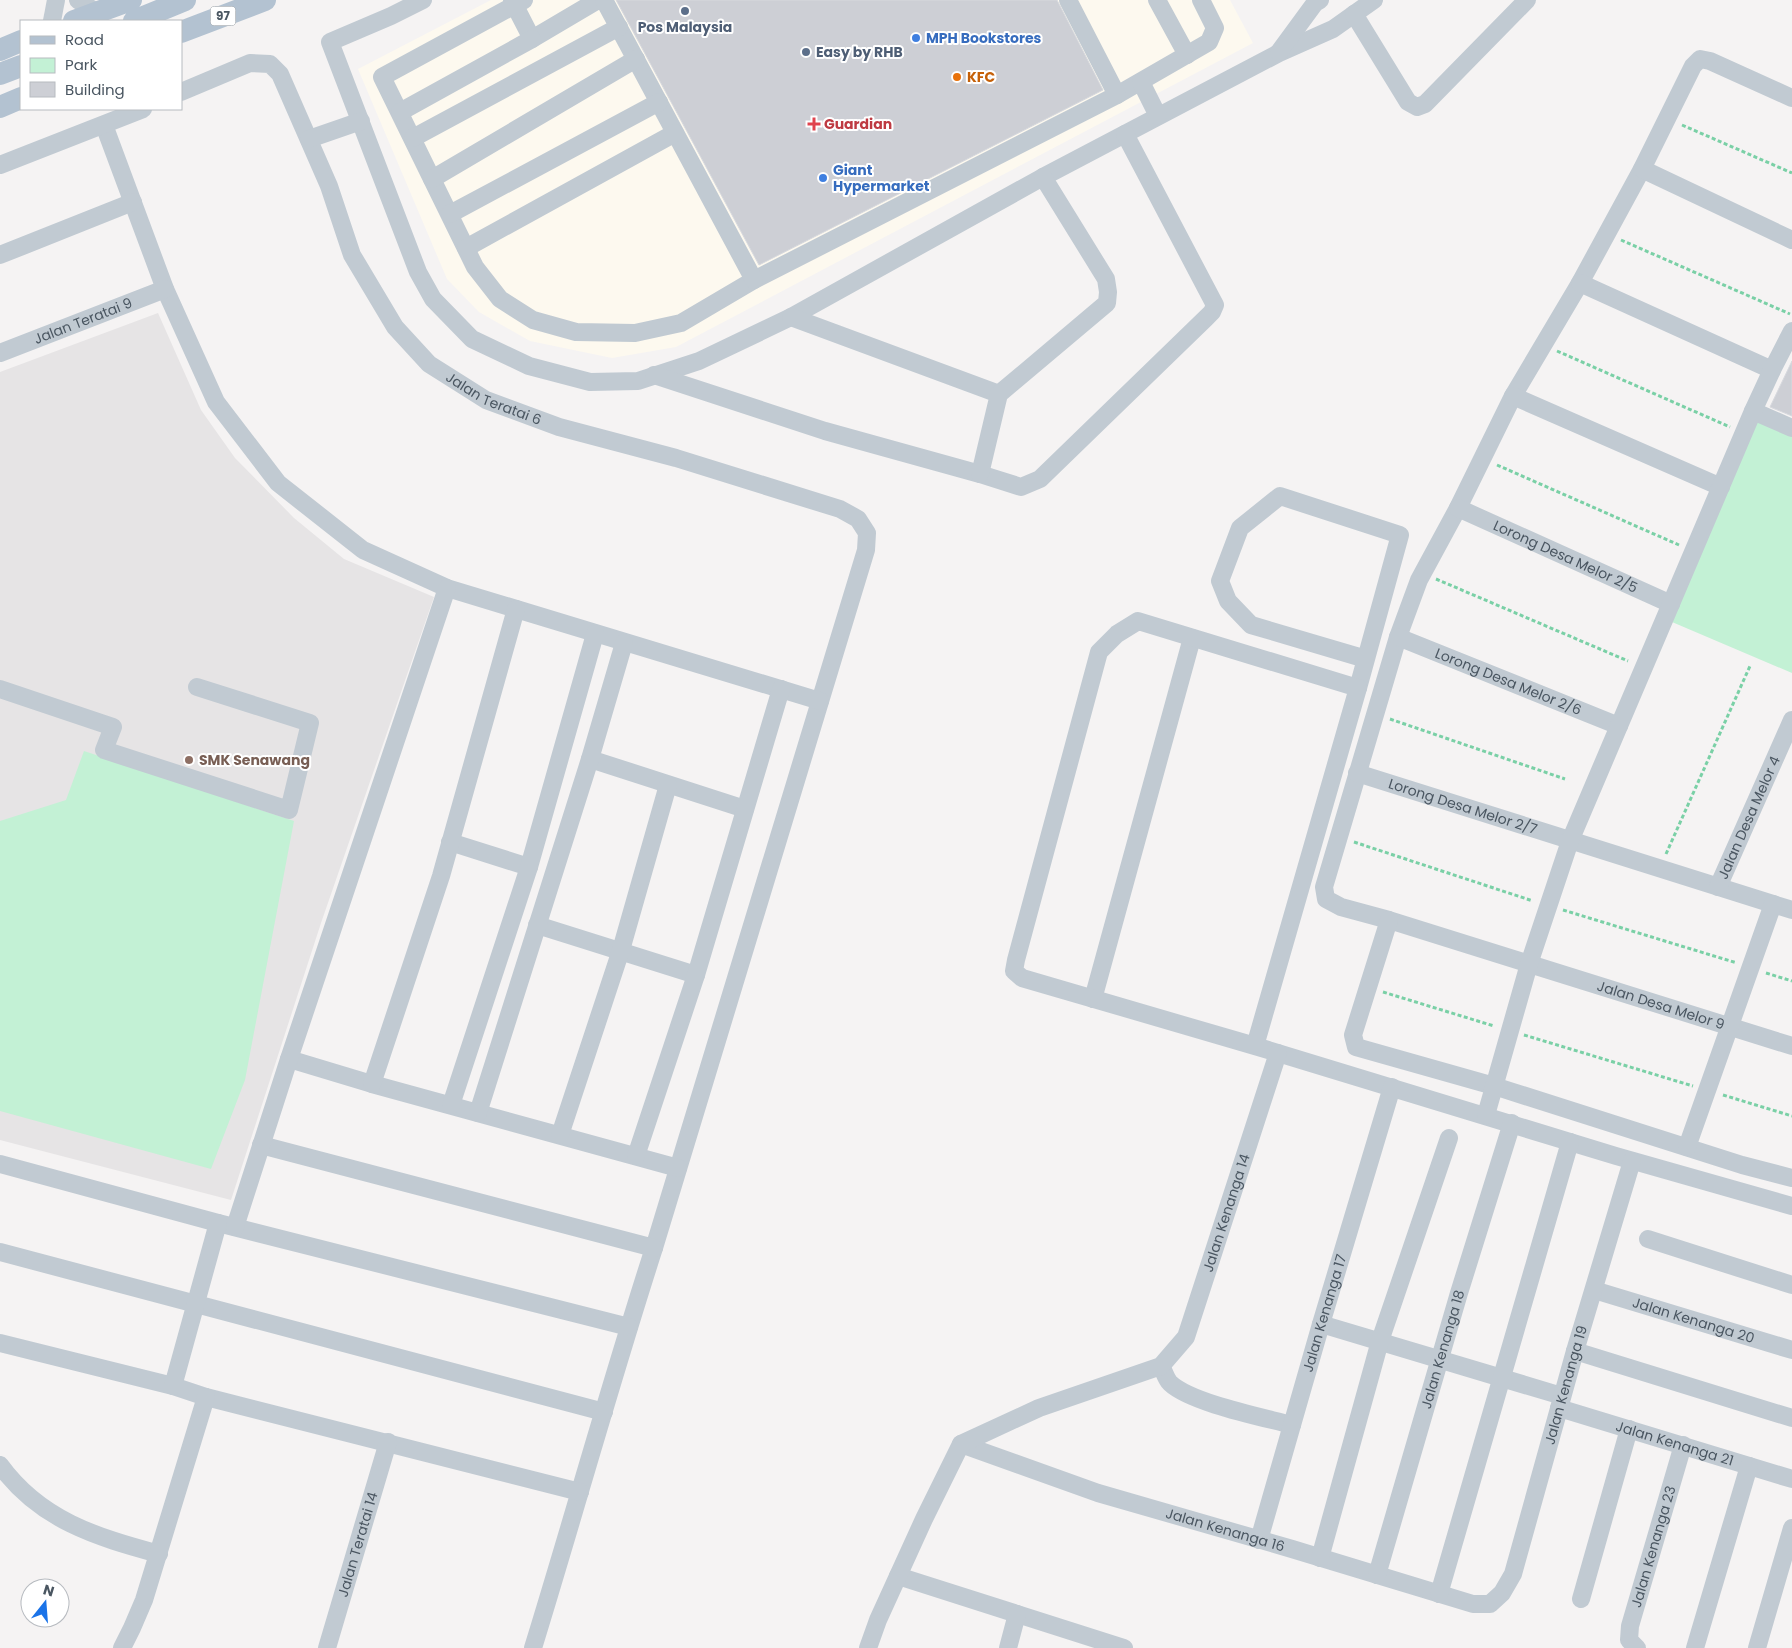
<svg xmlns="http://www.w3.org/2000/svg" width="1792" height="1648" font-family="Poppins,sans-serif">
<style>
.commercial{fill:#fdf9ef}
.education{fill:#e6e4e5}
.green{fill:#c3f1d5}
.building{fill:#cdcfd5;stroke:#d7d9de}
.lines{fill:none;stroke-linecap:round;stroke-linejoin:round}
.path{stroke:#7ad0a6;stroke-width:3;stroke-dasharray:4 2.5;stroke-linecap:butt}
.minor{stroke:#c1cad2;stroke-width:18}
.major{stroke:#b3c2d1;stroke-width:22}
.service-dot{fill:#5c6f8a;stroke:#fff;stroke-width:2}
.shop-dot{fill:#3f7fe0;stroke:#fff;stroke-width:2}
.food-dot{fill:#e8710a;stroke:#fff;stroke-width:2}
.health-dot{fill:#e0444e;stroke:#fff;stroke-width:2}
.education-dot{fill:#8d6e63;stroke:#fff;stroke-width:2}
.labels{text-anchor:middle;stroke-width:4;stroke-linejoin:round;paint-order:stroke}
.shield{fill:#fff;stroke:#808990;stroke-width:1}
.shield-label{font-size:12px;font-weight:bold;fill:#4a5661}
.service-label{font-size:14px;font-weight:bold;fill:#4e5e75;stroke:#fff}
.shop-label{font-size:14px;font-weight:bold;fill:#366cbe;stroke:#fff;text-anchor:start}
.food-label{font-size:14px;font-weight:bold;fill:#c56008;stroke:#fff;text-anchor:start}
.health-label{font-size:14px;font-weight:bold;fill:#be3a42;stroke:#fff;text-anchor:start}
.street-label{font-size:14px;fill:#4a5661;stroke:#fff}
.education-label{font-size:14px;font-weight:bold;fill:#785e54;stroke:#fff;text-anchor:start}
</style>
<rect width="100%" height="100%" fill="#f5f3f3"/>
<!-- commercial -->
<path class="commercial" d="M491,0H1230L1253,43L676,347L612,358L530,341L479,312L447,279L358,69Z"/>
<!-- education -->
<path class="education" d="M158,313L201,410L235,458L294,518L344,559L434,597L321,923L231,1200L0,1140V372Z"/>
<!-- green -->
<path class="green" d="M1756,416L1792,432V673L1672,622Z
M84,751L294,821L245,1080L211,1169L0,1111V821L66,800Z"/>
<!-- building -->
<path class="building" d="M616,0H1057L1103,90L759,265Z
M1792,361V416L1770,407Z"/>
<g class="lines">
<!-- path -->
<path class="path" d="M1682,125L1792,173
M1621,240L1790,314
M1557,351L1730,427
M1497,465L1679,545
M1436,579L1628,661
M1390,719L1565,779
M1354,842L1533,901
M1666,854L1750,666
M1563,910L1737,963
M1766,973L1792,981
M1383,992L1494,1026
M1524,1035L1693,1086
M1723,1095L1792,1116"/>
<!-- minor -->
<g class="minor">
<path d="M78,0L97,13"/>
<path d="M423,0L391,16L330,42L418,272L433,299L472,339L529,366L590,382L638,381L699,361L791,317L1043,177L1279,53L1333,29L1374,0"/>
<path d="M512,0L532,39L598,0"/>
<path d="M524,0L382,77L475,267L500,299L533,320L576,332L635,333L681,323L754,280L1117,95L1209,42L1215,28L1201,0"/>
<path d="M604,0L754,280"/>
<path d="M1068,0L1117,95"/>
<path d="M1157,0L1187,55"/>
<path d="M1354,14L1408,102L1417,107L1425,104L1527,0"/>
<path d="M52,21L56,0"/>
<path d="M1279,52L1315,3L1320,0"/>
<path d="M1141,82L1158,116"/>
<path id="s1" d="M181,92L250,63L270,64L280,74L329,186L352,255L395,327L429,364L486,400L559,427L676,458L840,509L858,519L867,533L866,550L654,1248C611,1381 574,1515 533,1648"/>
<path id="s2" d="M1792,98L1710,61L1700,59L1693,66L1642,169L1580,283L1513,396L1458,508L1419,580L1398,637L1324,887L1326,899L1341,907L1389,920L1792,1046"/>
<path d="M400,112L532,39"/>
<path d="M104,125L165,289L216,402L278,483L363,550L447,588L820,701"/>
<path d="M413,138L619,27"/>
<path d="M309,139L361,121"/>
<path d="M0,165L143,109"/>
<path d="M1642,169L1792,240"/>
<path d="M432,179L636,59"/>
<path d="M450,214L659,102"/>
<path d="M466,248L675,133"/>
<path d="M0,255L133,202"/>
<path d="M1580,283L1772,370"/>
<path d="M791,317L999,394"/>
<path id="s3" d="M0,353L165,289"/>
<path d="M654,375L825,431L980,474L1021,487L1040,479L1206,318L1212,312L1215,305L1125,134"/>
<path d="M1513,396L1721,487"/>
<path d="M1753,411L1792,428"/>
<path d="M980,474L999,394L1107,303L1108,292L1106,279L1043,177"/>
<path id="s4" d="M1458,508L1671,604"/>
<path id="s5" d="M1398,637L1619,726"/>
<path d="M1358,688L1400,535L1280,496L1240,528L1220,581L1228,601L1251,625L1366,659"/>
<path d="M0,689L113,727L104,750L289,810L310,723L197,687"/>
<path d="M590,759L745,809"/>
<path id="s6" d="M1357,773L1792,910"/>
<path d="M450,842L529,867"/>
<path id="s7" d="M1718,887L1792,720"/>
<path d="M1389,920L1353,1035L1356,1047L1494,1086L1742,1165L1792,1178"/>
<path d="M537,925L696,975"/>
<path d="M1093,999L1192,638"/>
<path d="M1255,1046L1358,688L1138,621L1117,634L1099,652L1016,960L1014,971L1022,978L1255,1046L1616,1156L1792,1206"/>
<path d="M289,1059L372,1084L678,1168"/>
<path d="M372,1084L441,876L516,609"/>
<path d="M451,1105L529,867L595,634"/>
<path d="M478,1113L590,759L624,643"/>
<path d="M1486,1115L1529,964L1570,841L1753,411L1772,370L1792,331"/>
<path d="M560,1135L621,950L668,785"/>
<path d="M261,1145L654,1248"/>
<path d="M1687,1147L1773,904"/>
<path d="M636,1156L696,975L781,689"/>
<path d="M0,1164L218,1223L629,1327"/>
<path d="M235,1227L289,1059L447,588"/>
<path d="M1648,1239L1792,1285"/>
<path d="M0,1252L604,1412"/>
<path id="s8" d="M1594,1290L1792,1350"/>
<path d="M1321,1324L1562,1396"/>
<path d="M0,1343L173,1386L206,1397L580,1492"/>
<path d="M1575,1351L1792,1418"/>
<path d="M1161,1366C1164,1371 1166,1379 1170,1383C1191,1403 1262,1417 1292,1425"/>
<path d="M173,1386L218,1223"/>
<path id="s9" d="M1559,1408L1792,1479"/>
<path id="s10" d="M961,1444L1098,1493L1292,1549L1473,1604H1490L1502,1593L1513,1574L1575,1351L1632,1161"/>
<path d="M0,1465C40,1520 96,1537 159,1554"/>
<path id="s11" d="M1259,1540L1321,1324L1392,1087"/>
<path d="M1320,1558L1380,1341L1449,1138"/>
<path id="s12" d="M1377,1575L1459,1293L1512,1123"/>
<path d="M898,1576L1124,1648"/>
<path d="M1439,1594L1570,1142"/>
<path d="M1581,1599L1629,1429"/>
<path d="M122,1648L132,1628L144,1600L206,1397"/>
<path id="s13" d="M327,1648L388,1442"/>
<path id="s14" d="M868,1648L878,1620L924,1519L961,1444L1039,1408L1161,1366L1186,1337L1278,1053"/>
<path d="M1008,1648L1017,1614"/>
<path id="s15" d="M1637,1648L1629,1640L1630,1626L1683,1445"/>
<path d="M1695,1648L1749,1466"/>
<path d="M1757,1648L1792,1528"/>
</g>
<!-- major -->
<path class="major" d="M74,21L131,0
M134,21L185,0
M181,32L265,0
M0,50L21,41
M0,74L21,66
M0,107L21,98"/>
</g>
<!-- markers -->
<g class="service-dot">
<circle cx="685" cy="11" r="5"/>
<circle cx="806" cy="52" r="5"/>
</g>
<g class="shop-dot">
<circle cx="916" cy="38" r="5"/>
<circle cx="823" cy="178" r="5"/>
</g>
<circle class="food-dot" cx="957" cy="77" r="5"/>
<path class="health-dot" d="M811.5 116.5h5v5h5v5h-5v5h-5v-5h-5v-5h5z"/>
<circle class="education-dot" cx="189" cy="760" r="5"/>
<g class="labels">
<!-- shield labels -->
<rect class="shield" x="210.5" y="6.5" width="25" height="19" rx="4"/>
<g class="shield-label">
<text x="223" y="20">97</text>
</g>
<!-- service labels -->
<g class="service-label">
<text x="685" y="32">Pos Malaysia</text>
<text x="816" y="57" text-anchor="start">Easy by RHB</text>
</g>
<!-- shop labels -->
<g class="shop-label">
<text x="926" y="43">MPH Bookstores</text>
<text x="833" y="175">Giant<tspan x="833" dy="16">Hypermarket</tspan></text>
</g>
<!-- food labels -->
<g class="food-label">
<text x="967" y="82">KFC</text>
</g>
<!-- health labels -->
<g class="health-label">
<text x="824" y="129">Guardian</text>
</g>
<!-- street labels -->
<g class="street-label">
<text dy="5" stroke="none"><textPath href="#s3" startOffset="89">Jalan Teratai 9</textPath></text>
<text dy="5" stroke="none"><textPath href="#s1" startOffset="512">Jalan Teratai 6</textPath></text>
<text dy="5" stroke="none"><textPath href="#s4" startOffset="118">Lorong Desa Melor 2/5</textPath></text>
<text dy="5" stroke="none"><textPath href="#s5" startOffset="119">Lorong Desa Melor 2/6</textPath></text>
<text dy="5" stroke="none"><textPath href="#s6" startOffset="111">Lorong Desa Melor 2/7</textPath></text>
<text dy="5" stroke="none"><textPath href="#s7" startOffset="76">Jalan Desa Melor 4</textPath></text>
<text dy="5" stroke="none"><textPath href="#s2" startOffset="1378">Jalan Desa Melor 9</textPath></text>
<text dy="5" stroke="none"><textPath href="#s14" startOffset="608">Jalan Kenanga 14</textPath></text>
<text dy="5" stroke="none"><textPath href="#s11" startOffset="236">Jalan Kenanga 17</textPath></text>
<text dy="5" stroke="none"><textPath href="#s8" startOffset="104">Jalan Kenanga 20</textPath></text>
<text dy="5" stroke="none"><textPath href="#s12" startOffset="235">Jalan Kenanga 18</textPath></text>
<text dy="5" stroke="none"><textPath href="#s10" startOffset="788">Jalan Kenanga 19</textPath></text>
<text dy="5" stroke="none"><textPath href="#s9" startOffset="121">Jalan Kenanga 21</textPath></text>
<text dy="5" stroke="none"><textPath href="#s10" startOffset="278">Jalan Kenanga 16</textPath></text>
<text dy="5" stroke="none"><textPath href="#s13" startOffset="108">Jalan Teratai 14</textPath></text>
<text dy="5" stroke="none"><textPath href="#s15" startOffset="108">Jalan Kenanga 23</textPath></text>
</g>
<!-- education labels -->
<g class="education-label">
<text x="199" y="765">SMK Senawang</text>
</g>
</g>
<!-- legend -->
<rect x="20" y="20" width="162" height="90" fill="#ffffff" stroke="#b7bbc0"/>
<rect x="30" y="36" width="25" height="8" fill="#b3c2d1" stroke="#b7bbc0"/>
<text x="65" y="45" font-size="15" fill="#4a5661">Road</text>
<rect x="30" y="58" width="25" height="15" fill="#c3f1d5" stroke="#b7bbc0"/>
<text x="65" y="70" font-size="15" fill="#4a5661">Park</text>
<rect x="30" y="82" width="25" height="15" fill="#cdcfd5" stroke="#b7bbc0"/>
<text x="65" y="95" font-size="15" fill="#4a5661">Building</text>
<!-- north arrow -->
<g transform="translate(45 1603) rotate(17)"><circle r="24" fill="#ffffff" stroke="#b7bbc0"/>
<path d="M0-4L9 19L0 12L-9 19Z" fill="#1a73e8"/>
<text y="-8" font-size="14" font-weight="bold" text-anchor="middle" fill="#4a5661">N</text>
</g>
</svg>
